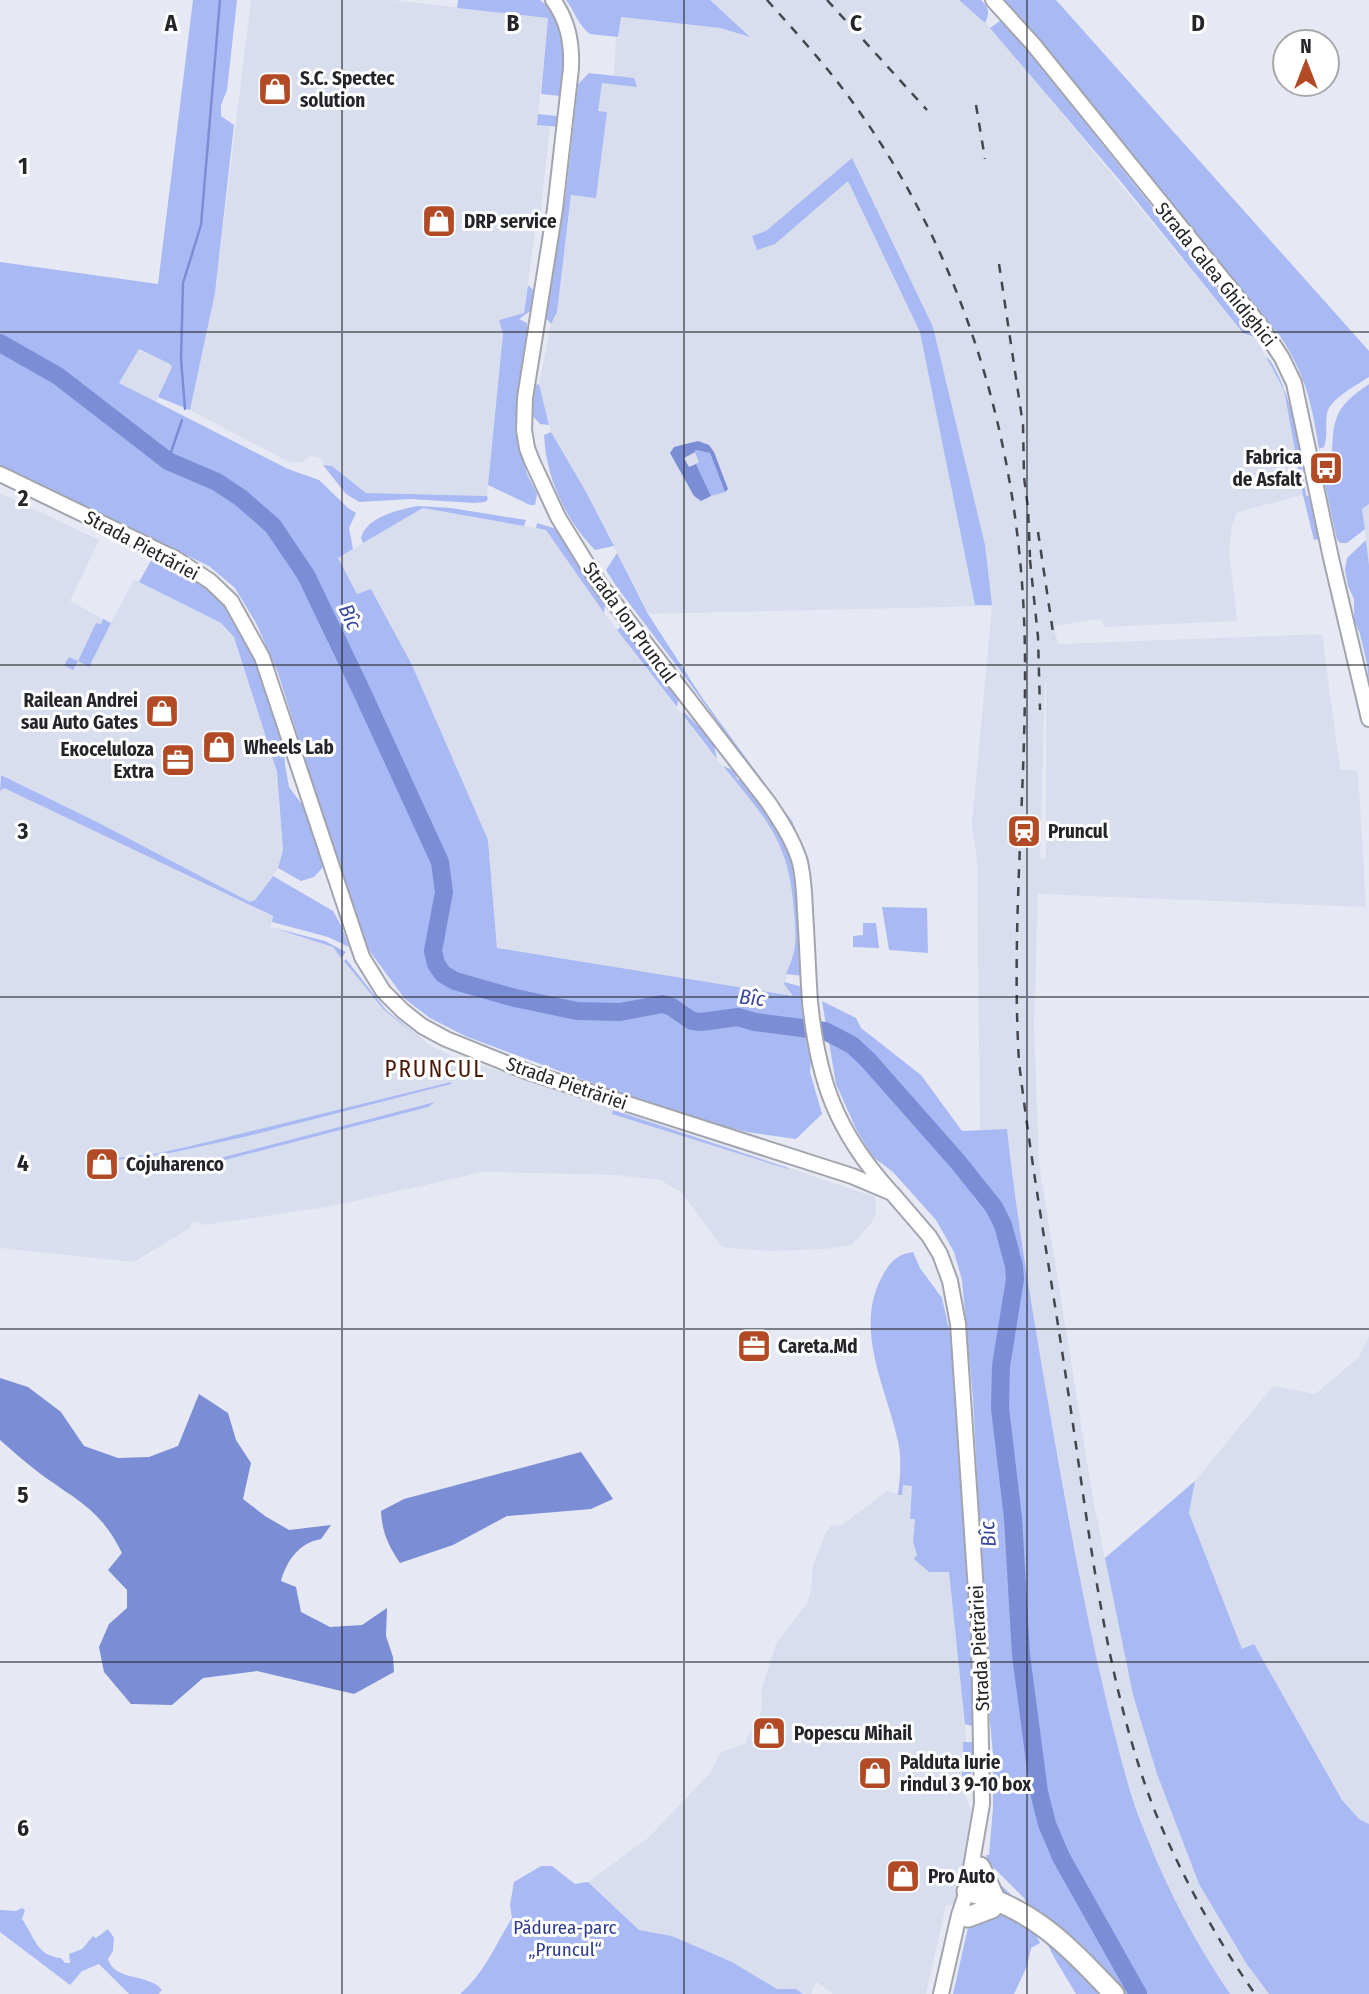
<svg xmlns="http://www.w3.org/2000/svg" width="1369" height="1994" font-family="'Fira Sans Condensed',sans-serif">
<style>
.built{fill:#d9deee;fill-rule:evenodd}
.green{fill:#a9b9f3}
.water{fill:#7a8dd5}
.lines{fill:none;stroke-linecap:round;stroke-linejoin:round}
.stream{stroke:#7a8dd5;stroke-width:2.5}
.river{stroke:#7a8dd5;stroke-width:18}
.minor-casing{stroke:#a2a5ae;stroke-width:18}
.highway-casing{stroke:#a2a5ae;stroke-width:23}
.minor{stroke:#fff;stroke-width:14}
.highway{stroke:#fff;stroke-width:19}
.rail{stroke:#45464b;stroke-width:2.5;stroke-dasharray:9 9;stroke-linecap:butt}
.grid{fill:none;stroke:#242528;stroke-width:2;stroke-opacity:0.55}
.labels{text-anchor:middle;stroke-width:6;stroke-linejoin:round;paint-order:stroke}
.poi-label{font-size:19px;font-weight:bold;fill:#242528;stroke:#fff;text-anchor:start}
.street-label{font-size:19px;fill:#242528;stroke:#fff}
.park-label{font-size:19px;fill:#2e3b8f;stroke:#fff}
.water-label{font-size:21px;font-style:italic;fill:#39489e;stroke:#fff}
.quarter-label{font-size:23px;letter-spacing:2px;fill:#4a1908;stroke:#fff}
.grid-label{font-size:23px;text-anchor:middle;font-weight:bold;fill:#242528;stroke:#fff;stroke-width:6;stroke-linejoin:round;paint-order:stroke}
</style>
<rect width="100%" height="100%" fill="#e6e9f3"/>
<!-- built -->
<path class="built" d="M251,0H393L548,18L537,125L550,127L539,224H536L524,313L500,320L503,334L487,496L366,493L332,466L323,465L321,458L310,456L302,462L291,463L190,410L215,293Z
M710,0H959L994,31L1243,333L1256,339L1284,390L1303,495L1237,512L1232,526L1229,549L1237,621L1104,627L1101,619L1054,626L1058,644L1322,634L1340,769L1358,771L1366,907L1038,894L1034,1027L1039,1163L1094,1504L1133,1695L1157,1774L1199,1884L1246,1963L1269,1994H1230L1209,1963L1174,1900L1145,1833L1121,1763L1092,1644L1031,1306L1015,1205L1007,1130L980,1131L977,861L972,823L992,606L648,614L585,490L551,432L539,384L552,319L557,312L571,195L596,197L607,113L598,111L602,83L613,84L616,38H618L621,17L720,28L748,37ZM1046,681V858L1040,859L1045,681Z
M138,349L170,364L172,367L155,403L119,383Z
M0,493L99,540L70,601L111,623L134,579L221,623L234,637L277,772L283,850L278,868L255,900L250,902L97,822L2,775L0,776Z
M1369,504V565L1362,509Z
M423,508L546,530L602,610L704,744L762,813L780,841L792,884L797,945L784,984L794,997L497,949L488,840L412,665L371,589L357,594L338,558Z
M4,788L273,917L270,928L333,947L384,1010L429,1045L454,1057L547,1086L875,1197L876,1213L870,1225L851,1245L824,1249L771,1251L740,1249L722,1247L682,1193L660,1180L615,1175L483,1172L327,1207L205,1225L199,1222L192,1223L190,1228L134,1262L0,1248V791Z
M1369,1336V1824L1359,1819L1342,1800L1254,1645L1242,1650L1189,1513L1195,1481L1273,1386L1315,1394L1359,1357Z
M902,1485L912,1486L910,1518L915,1519L913,1542L917,1556L929,1572L949,1571L955,1611L966,1734V1797L973,1817L955,1904L946,1906L926,1994H833L816,1982L811,1994H803L796,1989H777L732,1962L672,1936L639,1930L588,1882L648,1838L711,1772L721,1752L746,1744V1740L760,1715L762,1702L761,1691L776,1644L807,1603L811,1589L813,1566L825,1534L831,1526L842,1525L887,1491L901,1495Z"/>
<!-- green -->
<path class="green" d="M193,0H237L227,90L221,105V116L234,125L215,293L190,410L158,397L172,367L170,364L139,349L119,383L288,469L319,480L348,508L356,513L349,528L353,549L338,558L357,594L371,589L412,665L488,840L497,948L793,996L784,984V982L803,987L812,1053L810,1072L822,1114L796,1139L747,1132L676,1114L465,1036L430,1018L405,999L368,949L350,903L278,673L256,623L235,588L209,566L0,466V262L158,284Z
M458,0H540C547,6 556,13 560,21C570,43 563,74 560,96L541,94L548,18L457,8Z
M566,0H710L750,37L720,28L621,17L618,37L590,34C578,25 575,12 566,0Z
M959,0H981C989,8 990,13 985,23Z
M1001,0H1056L1369,351V377C1357,385 1331,398 1327,413C1325,425 1328,436 1324,447L1319,449C1312,404 1305,373 1280,336L1060,67Z
M1000,21L1006,24L1257,338L1243,333L1122,183L990,28Z
M589,73L634,78L637,87L602,83L598,111L607,112L596,198L571,195L557,312L551,324L546,318L566,193L578,84Z
M538,114L557,116L560,119V127L537,125Z
M852,158L933,327L985,545L992,605H975L920,332L848,181L775,244L757,250L752,236L766,231Z
M528,285L533,290L532,310L519,319L527,323V336L515,431L527,474L537,494L535,505H530L488,485L503,334L499,320L524,313Z
M1266,357L1270,360C1295,401 1299,448 1306,495L1309,497L1319,539L1314,540L1303,495L1284,390Z
M539,384L549,425L540,424L531,414L536,385Z
M1369,384V504L1362,509L1365,529L1347,543H1340L1337,540L1323,476V463L1332,454C1333,415 1337,406 1369,384Z
M551,432L585,490L614,546L595,550C565,519 546,478 544,435Z
M694,450L710,453L725,492L711,496L696,464L699,462Z
M323,465L332,466L366,493L487,496L488,499L485,502L475,503L411,499L359,502L346,494Z
M418,506L451,508L526,520L524,526L423,508L363,543L361,538C367,516 399,510 418,506Z
M537,523L557,529L605,605L604,613L546,530L536,528Z
M1366,540L1369,565V683L1367,664L1360,634L1354,620V599L1348,586L1345,570L1347,558Z
M617,553L648,614L703,699L792,821L809,860L813,903L809,873L789,822L683,674L616,586L606,570Z
M154,555L182,568L228,603L247,638L265,681L284,738L285,765L289,787L304,807L325,865L314,877L301,881L278,868L283,850L277,772L234,637L221,623L139,582Z
M103,619L111,623L89,667L78,661L73,670L64,665L69,657L78,661L96,623L101,624Z
M622,626L679,697L677,707L617,630Z
M685,713L713,741L717,759L682,714Z
M723,766L735,771L737,779C751,785 757,797 766,809C805,864 801,912 804,976L786,974C798,947 796,940 794,911C789,840 766,819 723,766Z
M1,775L97,822L250,902L255,900L273,876L333,911L341,925L349,947L328,937L272,922L273,916L4,788L0,791Z
M882,907L927,908L928,953L889,950Z
M863,923H876L879,948L853,947V936L863,935Z
M270,927L325,941L346,952L341,958L333,947Z
M346,959L386,1010L429,1045L384,1010L344,961Z
M822,1001L856,1018L861,1028L921,1075L962,1131L1007,1129C1019,1240 1039,1349 1058,1459C1073,1543 1088,1626 1108,1708C1119,1751 1129,1795 1146,1835C1168,1891 1196,1944 1230,1994H1076L1055,1959L1024,1898L988,1862L986,1855H989L993,1808V1755L989,1710L973,1399L962,1280L954,1252L936,1220L893,1172L873,1157L857,1131L836,1084Z
M451,1082V1084L244,1137L170,1153L116,1160V1158L154,1154L191,1146Z
M435,1102L428,1107L198,1167L197,1164Z
M613,1110L788,1168V1169L612,1114Z
M913,1252L920,1268L942,1298L951,1338L968,1555L975,1721L971,1726L965,1724L949,1572H929L914,1559L917,1555L913,1542L915,1519H910L912,1486L903,1485L902,1495H898C900,1476 902,1460 898,1441C886,1386 852,1327 884,1273C891,1261 898,1254 913,1252Z
M1195,1481L1189,1513L1242,1649L1254,1644L1342,1800L1359,1819L1369,1824V1994H1269L1246,1963L1199,1884L1157,1774L1133,1695L1105,1558Z
M963,1742H973C977,1758 977,1767 967,1779L962,1776Z
M541,1866H552L575,1884L588,1882L639,1930L672,1936L732,1962L777,1989H796L803,1994H460C484,1974 496,1944 512,1918L510,1905L514,1882Z
M997,1883C1019,1897 1029,1921 1040,1943L1031,1948L1027,1966L1014,1994H953L976,1892Z
M22,1908L25,1910L22,1919C35,1938 37,1956 61,1958L65,1963H70L69,1954L82,1949L93,1936L96,1938L108,1929L114,1938L113,1951L108,1959C115,1982 149,1973 162,1990L158,1994H129L99,1964L82,1971L70,1985L0,1932V1910L16,1911Z"/>
<!-- water -->
<path class="water" d="M698,441L709,445L714,452L728,489L725,492L710,453L695,450V452L684,458L689,467L696,464L711,496L701,501L694,496L670,453L674,447Z
M0,1378L28,1387L61,1412L84,1446L118,1458L149,1457L178,1446L199,1394L228,1413L236,1440L251,1463L243,1499L265,1516L289,1530L331,1525L321,1539C299,1543 287,1560 281,1581L296,1587L301,1612L330,1627L362,1625L387,1608L386,1636L393,1657L394,1672L354,1694L257,1671L203,1678L172,1705L131,1704L104,1672L99,1647L109,1624L127,1608V1590L108,1570L122,1553C100,1509 79,1502 42,1475C27,1464 14,1452 0,1440Z
M581,1452L613,1499L591,1509L507,1516L453,1545L400,1563C388,1545 382,1532 381,1511L404,1499Z"/>
<g class="lines">
<!-- stream -->
<path class="stream" d="M185,409L181,359L183,283L201,225L220,0
M168,461L182,420"/>
<!-- river -->
<path class="river" d="M0,343L58,376L168,461L217,482L241,498L273,526L306,575L362,692L440,862L444,892L433,951L436,964L443,974L455,981L515,998L577,1011L620,1012L662,1004L670,1006L692,1021L701,1022L738,1017L755,1022L825,1031L852,1045L868,1060L958,1162L994,1207L1003,1225L1014,1266L1015,1279L1001,1366L1000,1408L1013,1518L1021,1655L1039,1792L1047,1824L1061,1857L1138,1994"/>
<!-- minor casing -->
<g class="minor-casing">
<path id="minor" d="M553,0C568,21 572,42 571,68L555,209L525,398L524,430L527,448L532,461L558,517L598,582L768,802C780,820 792,838 799,859C804,876 804,894 805,911C807,942 808,972 810,1002C818,1080 836,1131 889,1190
M993,0L1033,44L1263,329L1282,358L1294,383L1331,558L1369,719
M0,474L176,559L210,581L231,601L262,657L362,957L383,991L403,1011L422,1026L446,1039L528,1072L852,1176L892,1193L929,1236L940,1254L950,1281L958,1324L979,1636L982,1804L967,1891L959,1915L941,1994"/>
</g>
<!-- highway casing -->
<g class="highway-casing">
<path id="highway" d="M980,1867L995,1899
M967,1891C1034,1908 1069,1947 1114,1994
M968,1917L992,1908"/>
</g>
<!-- minor -->
<use href="#minor" class="minor"/>
<!-- highway -->
<use href="#highway" class="highway"/>
<!-- rail -->
<path class="rail" d="M767,0C800,37 833,73 861,114C973,274 1024,465 1025,659C1026,793 1011,928 1019,1062C1032,1172 1052,1281 1068,1391C1089,1528 1104,1679 1154,1809C1180,1873 1215,1937 1255,1994
M827,0L927,110
M976,105L985,159
M999,264L1023,425L1024,477L1028,508L1030,557
M1038,532L1054,639
M1030,560L1038,637L1040,710"/>
</g>
<!-- grid -->
<path class="grid" d="M342,0V1994M684,0V1994M1027,0V1994M0,332H1369M0,665H1369M0,997H1369M0,1329H1369M0,1662H1369"/>
<!-- icons -->
<defs>
<g id="shop-square" transform="scale(1.75)"><rect x="-9" y="-9" width="18" height="18" rx="4" fill="#b14a25" stroke="#fff"/><path d="M-5-2.5h2.3a2.7 3.5 0 0 1 5.4 0H5L5.5 6h-11ZM-1.5-2.5h3a1.5 2.3 0 0 0-3 0Z" fill="#fff"/></g>
<g id="bus-square" transform="scale(1.75)"><rect x="-9" y="-9" width="18" height="18" rx="4" fill="#b14a25" stroke="#fff"/><path d="M-5-6H5V4H4V6H2V4H-2V6H-4V4H-5ZM-3.5-4V0h7V-4ZM-3.5 1.2v1.5H-2V1.2ZM2 1.2v1.5H3.5V1.2Z" fill="#fff"/></g>
<g id="office-square" transform="scale(1.75)"><rect x="-9" y="-9" width="18" height="18" rx="4" fill="#b14a25" stroke="#fff"/><path d="M-6-3h4V-5.5h4V-3h4V5H-6ZM-1-4.5V-3h2v-1.5ZM-6 0V1H6V0Z" fill="#fff"/></g>
<g id="station-square" transform="scale(1.75)"><rect x="-9" y="-9" width="18" height="18" rx="4" fill="#b14a25" stroke="#fff"/><path d="M-3-6H3Q5-6 5-4V2Q5 4 3 4L4.5 6H3L1.5 4h-3L-3 6H-4.5L-3 4Q-5 4-5 2V-4Q-5-6-3-6ZM-3.5-4v3h7v-3ZM-3.5 1v1.5H-2V1ZM2 1v1.5H3.5V1Z" fill="#fff"/></g>
</defs>
<g fill-rule="evenodd">
<use href="#shop-square" x="275" y="89"/>
<use href="#shop-square" x="439" y="221"/>
<use href="#bus-square" x="1326" y="468"/>
<use href="#shop-square" x="162" y="711"/>
<use href="#shop-square" x="219" y="747"/>
<use href="#office-square" x="178" y="760"/>
<use href="#station-square" x="1024" y="831"/>
<use href="#shop-square" x="102" y="1164"/>
<use href="#office-square" x="754" y="1346"/>
<use href="#shop-square" x="769" y="1733"/>
<use href="#shop-square" x="875" y="1773"/>
<use href="#shop-square" x="903" y="1876"/>
</g>
<g class="labels">
<!-- poi labels -->
<g class="poi-label">
<text x="300" y="85">S.C. Spectec<tspan x="300" dy="22">solution</tspan></text>
<text x="464" y="228">DRP service</text>
<text x="1302" y="464" text-anchor="end">Fabrica<tspan x="1302" dy="22">de Asfalt</tspan></text>
<text x="138" y="707" text-anchor="end">Railean Andrei<tspan x="138" dy="22">sau Auto Gates</tspan></text>
<text x="244" y="754">Wheels Lab</text>
<text x="154" y="756" text-anchor="end">Eкoceluloza<tspan x="154" dy="22">Extra</tspan></text>
<text x="1048" y="838">Pruncul</text>
<text x="126" y="1171">Cojuharenco</text>
<text x="778" y="1353">Careta.Md</text>
<text x="794" y="1740">Popescu Mihail</text>
<text x="900" y="1769">Palduta Iurie<tspan x="900" dy="22">rindul 3 9-10 box</tspan></text>
<text x="928" y="1883">Pro Auto</text>
</g>
<!-- street labels -->
<g class="street-label">
<text transform="translate(1216 274) rotate(51)" y="7">Strada Calea Ghidighici</text>
<text transform="translate(142 545) rotate(28)" y="7">Strada Pietrăriei</text>
<text transform="translate(630 622) rotate(54)" y="7">Strada Ion Pruncul</text>
<text transform="translate(567 1083) rotate(19)" y="7">Strada Pietrăriei</text>
<text transform="translate(979 1648) rotate(-93)" y="7">Strada Pietrăriei</text>
</g>
<!-- park labels -->
<g class="park-label">
<text x="565" y="1934">Pădurea-parc<tspan x="565" dy="22">„Pruncul“</tspan></text>
</g>
<!-- water labels -->
<g class="water-label">
<text transform="translate(350 617) rotate(65)" y="7">Bîc</text>
<text transform="translate(752 998) rotate(6)" y="7">Bîc</text>
<text transform="translate(988 1534) rotate(-95)" y="7">Bîc</text>
</g>
<!-- quarter labels -->
<g class="quarter-label">
<text x="435" y="1077">PRUNCUL</text>
</g>
</g>
<g class="grid-label">
<text x="171" y="31">A</text>
<text x="513" y="31">B</text>
<text x="856" y="31">C</text>
<text x="1198" y="31">D</text>
<text x="23" y="174">1</text>
<text x="23" y="506">2</text>
<text x="23" y="839">3</text>
<text x="23" y="1171">4</text>
<text x="23" y="1503">5</text>
<text x="23" y="1836">6</text>
</g>
<!-- north arrow -->
<g transform="translate(1306 63)"><circle r="33" fill="#ffffff" stroke="#a7a8a9" stroke-width="2"/>
<path d="M0-5L12 26L0 18L-12 26Z" fill="#b14a25"/>
<text y="-10" font-size="19" font-weight="bold" text-anchor="middle" fill="#242528">N</text>
</g>
</svg>
